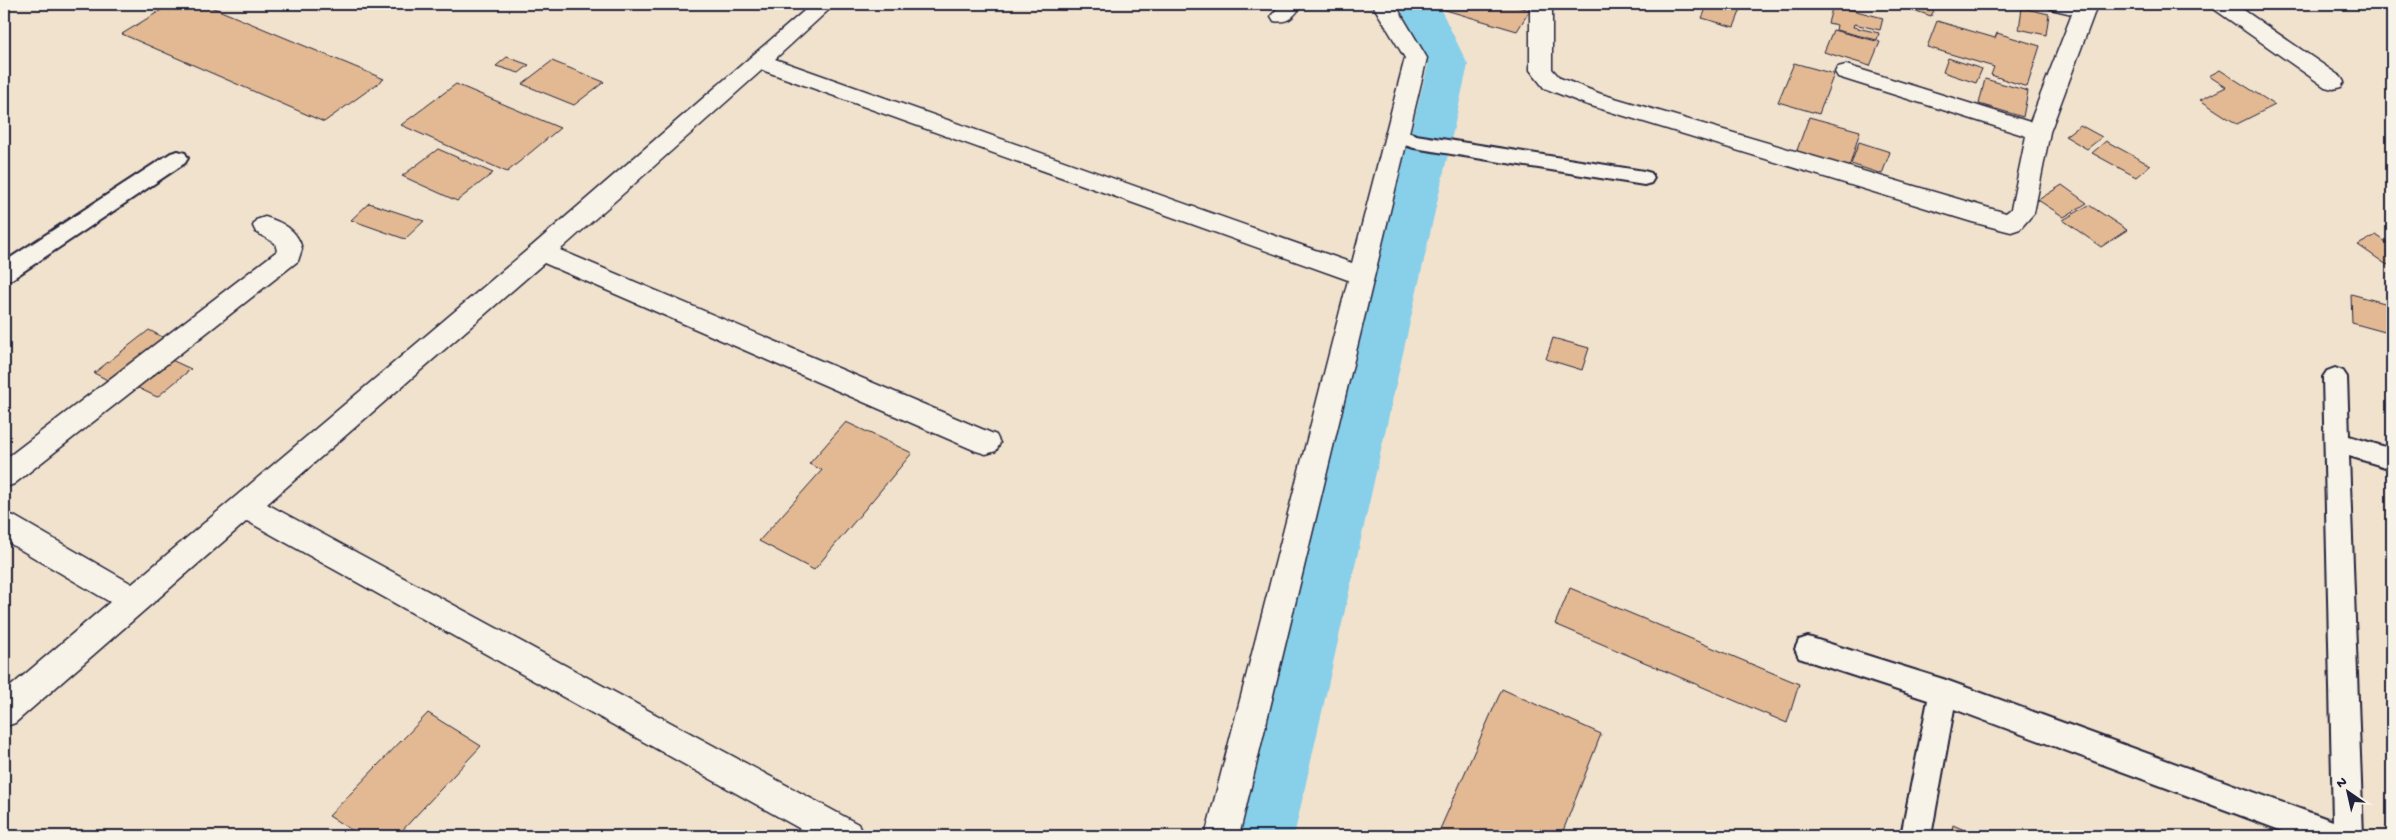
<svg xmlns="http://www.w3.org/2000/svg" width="2396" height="840" font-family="'Gochi Hand',sans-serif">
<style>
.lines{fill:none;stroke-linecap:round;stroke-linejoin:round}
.canal{fill:#88cfea;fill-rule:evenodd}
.building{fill:#e2b993;stroke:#22223b}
.lane-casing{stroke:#22223b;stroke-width:4}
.street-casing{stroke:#22223b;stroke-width:3}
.lane{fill:#f7f3e8;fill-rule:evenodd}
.street{fill:#f7f3e8;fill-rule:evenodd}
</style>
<rect width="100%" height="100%" fill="#f1e2ce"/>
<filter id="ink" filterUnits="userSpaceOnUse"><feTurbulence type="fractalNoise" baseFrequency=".02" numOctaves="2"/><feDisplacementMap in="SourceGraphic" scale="10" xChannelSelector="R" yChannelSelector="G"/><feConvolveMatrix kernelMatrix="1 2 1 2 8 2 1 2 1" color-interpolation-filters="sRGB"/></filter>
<g filter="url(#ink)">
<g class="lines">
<!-- canal -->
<path class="canal" d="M1402,4H1441L1442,12L1468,65L1294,836H1230L1428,65L1402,12Z"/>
</g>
<!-- building -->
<path class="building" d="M171,4H204L384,79L324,122L122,34Z
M1445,4H1507L1530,10L1517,31L1442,9Z
M1708,4H1721L1741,9L1734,27L1702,18Z
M1895,4H1937L1931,16Z
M1833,5L1883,18L1880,30L1854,24L1853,27L1879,33L1877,40L1836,30L1837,25L1828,23Z
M2022,8L2049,14L2046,35L2019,29Z
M1937,21L1995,38L1997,33L2040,46L2027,87L1991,75L1994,67L1927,47Z
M1833,30L1880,42L1870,66L1824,52Z
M507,57L529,65L519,73L496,66Z
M1948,58L1982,69L1976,83L1943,72Z
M552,61L604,82L574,105L522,84Z
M1794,63L1834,74L1819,114L1778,102Z
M2220,70L2275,105L2237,124L2200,100L2226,87L2209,76Z
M1985,79L2028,91L2023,117L1979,104Z
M456,84L560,128L507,172L401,125Z
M1809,117L1860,131L1849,168L1796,153Z
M2080,125L2102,137L2087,149L2065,136Z
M2106,141L2150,165L2136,177L2092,153Z
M1859,142L1890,152L1882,174L1851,164Z
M438,149L493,173L457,201L402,176Z
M2062,185L2087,203L2064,217L2038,200Z
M369,203L424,221L405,239L351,220Z
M2089,205L2127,230L2101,247L2063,220Z
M2376,235L2392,246V262L2387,265L2358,245Z
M2351,294L2392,305V334L2352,323Z
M149,330L174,343L119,386L94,373Z
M1553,338L1589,348L1582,370L1546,359Z
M165,357L191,369L157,397L130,384Z
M846,422L912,453L814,570L759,541L822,470L809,464Z
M1570,588L1799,684L1787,723L1555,624Z
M1502,689L1601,734L1561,836H1437Z
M428,713L481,746L397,836H361L329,816Z
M1953,825L1978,836H1951Z"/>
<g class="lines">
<!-- lane casing -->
<g class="lane-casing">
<path id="lane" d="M1396,128L1416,135L1644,171L1651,173L1654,178L1651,183L1644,185L1414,148L1389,140L1386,135L1389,130Z
M178,151L185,153L188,158L185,163L12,279L4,281V262L171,153Z
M2335,368L2343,371L2347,377L2349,436L2392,449V469L2349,456L2363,836H2296L1954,709L1931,836H1901L1928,700L1799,658L1795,649L1799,640L1808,637L1943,679L2333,821L2323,377L2327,371Z"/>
</g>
<!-- street casing -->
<g class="street-casing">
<path id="street" d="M812,4H835L775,59L1352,263L1405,58L1374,7L1375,4H1395L1427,58L1239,836H1205L1348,280L762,70L560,250L996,435L1000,443L996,451L986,454L976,451L544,263L267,504L858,824L863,836H813L247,521L15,723L4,727V692L110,602L4,540V513L14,516L132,584L532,246Z
M1281,4H1303C1295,15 1289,24 1274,21L1271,16Z
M1530,4H1552V69L1560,78L1601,94L2006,213L2011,209L2026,136L1838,77L1835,72L1838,67L1846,65L2030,122L2072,14L2051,9L2047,4H2094L2095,11L2050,132L2034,213L2020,229L2011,232L1972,222L1585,104L1544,88L1530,70Z
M2211,4H2235L2341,77L2344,82L2341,87L2333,89L2325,87L2214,9Z
M265,217C282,222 298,230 302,249L298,261L14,484L4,488V460L277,251L275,243L256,232L253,226L256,220Z"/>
</g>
<!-- lane -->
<use href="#lane" class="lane"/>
<!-- street -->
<use href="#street" class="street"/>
</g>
</g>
<!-- margin -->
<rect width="2396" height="840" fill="none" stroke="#f7f3e8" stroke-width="20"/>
<rect x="10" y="10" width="2376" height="820" fill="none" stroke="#22223b" stroke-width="2" filter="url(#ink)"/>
<!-- north arrow -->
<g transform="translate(2348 792) rotate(326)" stroke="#f7f3e8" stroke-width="4" paint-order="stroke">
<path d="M0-4L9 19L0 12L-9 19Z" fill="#22223b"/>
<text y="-8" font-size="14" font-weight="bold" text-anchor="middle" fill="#22223b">N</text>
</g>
</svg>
